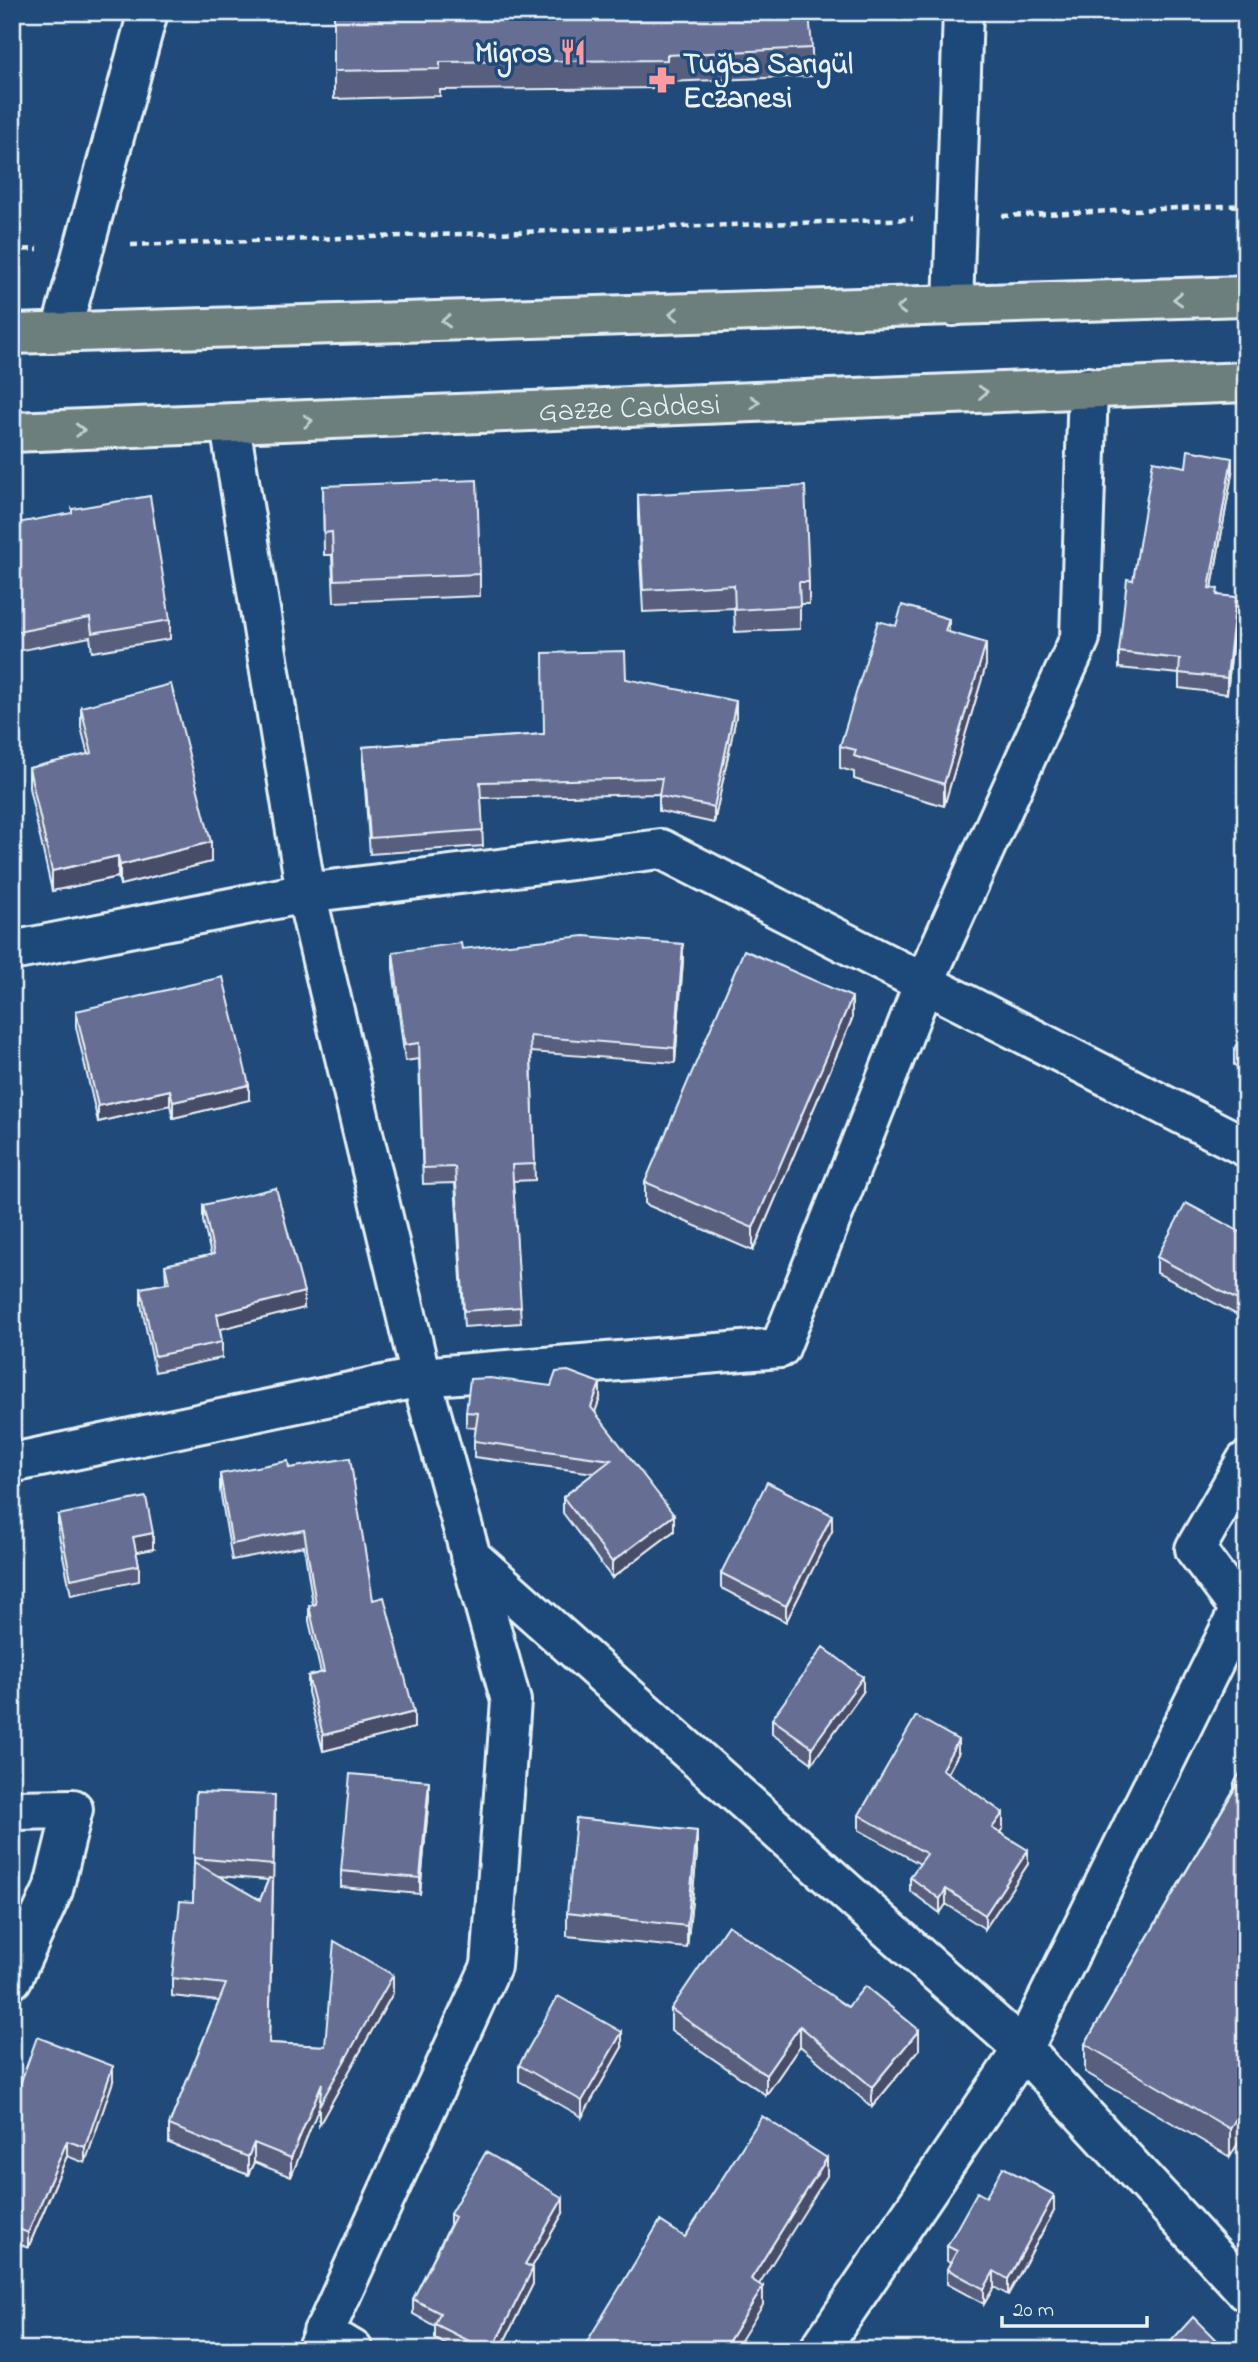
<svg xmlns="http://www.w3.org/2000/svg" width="1258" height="2362" font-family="'Indie Flower',sans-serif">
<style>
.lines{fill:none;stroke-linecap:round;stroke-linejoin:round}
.minor-casing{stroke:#e8f1f8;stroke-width:44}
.major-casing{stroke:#e8f1f8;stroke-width:44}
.path{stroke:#e8f1f8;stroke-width:4.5;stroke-dasharray:7 5;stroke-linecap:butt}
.minor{stroke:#1f4a7a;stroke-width:38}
.major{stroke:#6c7f7c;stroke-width:38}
.wall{fill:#585f7e;stroke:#e8f1f8;stroke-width:2;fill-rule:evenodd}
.shaded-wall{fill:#474d67;stroke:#e8f1f8;stroke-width:2}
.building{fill:#666e93;stroke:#e8f1f8;stroke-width:2}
.oneway{stroke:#c3cfd3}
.labels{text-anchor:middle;stroke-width:7;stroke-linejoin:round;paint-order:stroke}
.poi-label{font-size:30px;font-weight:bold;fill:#e8f1f8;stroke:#1f4a7a;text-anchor:end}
.street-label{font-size:30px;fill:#e8f1f8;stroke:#1f4a7a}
</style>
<rect width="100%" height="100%" fill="#1f4a7a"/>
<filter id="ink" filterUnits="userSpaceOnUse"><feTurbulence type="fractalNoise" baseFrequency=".0143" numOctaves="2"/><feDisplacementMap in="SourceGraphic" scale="14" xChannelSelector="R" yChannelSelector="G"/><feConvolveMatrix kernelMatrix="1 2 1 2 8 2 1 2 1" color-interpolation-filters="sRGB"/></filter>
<g filter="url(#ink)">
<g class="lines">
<!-- minor casing -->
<g class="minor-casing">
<path id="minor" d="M953,306L963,12
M61,332L148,12
M230,425L306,893L421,1377L511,1701L491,1966L316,2350
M12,951L306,893L661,849L1246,1147
M12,1463L421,1377L780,1348L924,983L1080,638L1088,387
M470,1556L1023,2049L1246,2291
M12,1810L73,1809L53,1890L12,1979
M323,2332L353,2350
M819,2350L1023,2049L1240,1609L1195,1549L1246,1461"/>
</g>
<!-- major casing -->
<g class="major-casing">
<g id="major">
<path d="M12,334L1246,296"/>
<path id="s1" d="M12,432L1246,382"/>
</g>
</g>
<!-- path -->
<path class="path" d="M1002,216L1246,205
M131,245L913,219
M12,250L38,249"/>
<!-- minor -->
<use href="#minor" class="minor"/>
<!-- major -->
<use href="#major" class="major"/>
</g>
<!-- wall -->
<path class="wall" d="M334,12L812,48V76L667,82V88L440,90V96L334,99Z
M1232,474L1212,588L1236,612L1227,694L1179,688V674L1119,668V652L1133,580Z
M323,486L480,574V596L334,602L332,555H324Z
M638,495L809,582V604H800V629L735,632L734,608L643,612L638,517Z
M72,509L170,620V639L92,652L90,637L12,652V524L72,514Z
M896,626L949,632L986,665L944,806L854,779V772L840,768V746Z
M626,679L736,717L714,823L659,811V794L481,798L483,846L370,854L363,762V747L544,734Z
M81,707L211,862L120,885L118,877L52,891L29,788V768L88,755L81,727Z
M462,949L683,960L675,1063L531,1052L535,1180L513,1181L521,1323L464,1327L455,1183L423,1184L419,1059L405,1061L393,968V952Z
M76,1011L249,1100L173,1118L170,1105L98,1122L76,1027Z
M852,1019L753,1251L645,1204V1182Z
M1246,1029V1095L1241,1092V1076L1244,1070L1234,1065V1049Z
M203,1205L304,1308L220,1329L222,1342V1358L155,1372L141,1304V1288L166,1283L165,1265L211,1255L203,1221Z
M1246,1235V1304L1239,1316L1157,1273V1257Z
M600,1398L595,1412L674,1531L612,1578L563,1513V1497L594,1473L474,1457V1441L476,1428L466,1427V1412Z
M289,1468L373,1600L414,1728L323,1751L308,1692V1676L321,1673L309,1621V1606L313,1605L304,1546L232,1560L220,1490V1474Z
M58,1515L153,1549L136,1552L139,1565V1581L71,1595L58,1531Z
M832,1531L786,1622L721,1588V1573Z
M863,1692L812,1763L772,1734V1719Z
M958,1754L948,1773L1003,1828L1000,1832L1028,1864L985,1929L946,1904L940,1913L910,1891V1877L920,1864L859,1830V1815Z
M1246,1764V2129L1230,2157L1085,2072V2044L1234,1789V1783Z
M196,1792L275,1810L269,2043L325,2046L393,1993L319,2125V2107L291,2177L254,2162L248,2175L169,2143V2125L219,2001L172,1996V1978L193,1902ZM218,1876L268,1880L260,1900Z
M429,1796L420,1894L341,1887V1871Z
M697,1853L687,1948L567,1936V1913Z
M848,2007L919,2050L872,2107L800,2046L766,2095L671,2030V2009Z
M622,2047L582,2117L519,2081V2065Z
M113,2081L85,2163L67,2156L28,2248L12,2241V2107Z
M986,2197L1054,2211L1008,2295L994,2287L984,2304L947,2284V2269L950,2263L947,2261V2246Z
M563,2213L532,2267L533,2284L500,2350H456L435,2339V2326L413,2314V2299L450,2225V2214Z"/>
<!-- shaded-wall -->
<path class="shaded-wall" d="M1232,458V474L1209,604V588Z
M1236,597V612L1227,694V678Z
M949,619V641L945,631Z
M986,643V665L944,806V784Z
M736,701V717L714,823V807Z
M211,842V862L120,885V865Z
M118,856V877L52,891V871Z
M683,944V960L675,1063V1048Z
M852,997V1019L753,1251V1228Z
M249,1085V1100L173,1118V1102Z
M170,1090V1105L98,1122V1106Z
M1246,1288V1304L1239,1316V1301Z
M304,1292V1308L217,1330V1314Z
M600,1383V1398L591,1423V1407Z
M12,1386H13V1402H12Z
M674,1515V1531L612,1578V1562Z
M832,1515V1531L786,1622V1606Z
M153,1533V1549L133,1553V1537Z
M863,1677V1692L812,1763V1747Z
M414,1712V1728L323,1751V1735Z
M958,1740V1754L942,1783V1769Z
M429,1781V1796L420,1894V1878Z
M1003,1813V1828L992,1842V1828Z
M697,1831V1853L687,1948V1926Z
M1028,1850V1864L985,1929V1915Z
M946,1889V1904L940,1913V1899Z
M393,1975V1993L319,2125V2107L291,2177V2158L322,2083Z
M800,2026V2046L766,2095V2075Z
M919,2030V2050L872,2107V2087Z
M622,2032V2047L582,2117V2101Z
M113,2066V2081L85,2163V2147Z
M1246,2101V2129L1230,2157V2129Z
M67,2141V2156L28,2248V2233Z
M254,2143V2162L248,2175V2157Z
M827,2158V2176L751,2297V2279Z
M1054,2195V2211L1008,2295V2279Z
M563,2198V2213L525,2279V2264Z
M533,2268V2284L500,2350H492Z
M994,2271V2287L984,2304V2289Z
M763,2287V2305L735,2350H723Z"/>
<!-- building -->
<path class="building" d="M334,12H809L812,48L667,55V60L440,62V69L334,71Z
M1188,450L1232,458L1209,588L1218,589L1217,595L1236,597L1227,678L1179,673L1180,659L1119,652L1127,579L1133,580L1153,461L1186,467Z
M477,480L480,574L334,580L332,532L324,533L323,486Z
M805,486L809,582H799L800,606L735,610L734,585L643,590L638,495Z
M150,496L170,620L92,633L90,618L12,633V524L72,513V509Z
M902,605L949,619L945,631L986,643L944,784L854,756L856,750L840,746L878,621L896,626Z
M625,651L626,679L736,701L714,807L659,796L662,778L480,782L483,830L370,838L363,747L544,734L543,653Z
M171,684L211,842L120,865L118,856L52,871L29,768L92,753L81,707Z
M584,936L683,944L675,1048L530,1036L535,1164L512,1165L521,1307L464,1311L455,1167L423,1168L419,1043L405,1045L393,952L461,943L462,949Z
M744,950L852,997L753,1228L645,1182Z
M223,977L249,1085L173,1102L170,1090L98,1106L76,1011Z
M1246,1029V1056L1234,1049Z
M1246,1067V1079L1241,1076Z
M276,1188L304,1292L217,1314L222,1342L155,1356L141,1288L169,1283L165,1265L214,1254L203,1205Z
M1186,1203L1246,1235V1288L1239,1301L1157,1257Z
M568,1371L600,1383L591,1407L674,1515L612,1562L563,1497L611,1460L474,1441L478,1413L466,1412L470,1379L490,1378L551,1386L556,1372Z
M350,1458L373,1600L384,1597L414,1712L323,1735L308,1676L324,1672L309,1606L316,1604L304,1530L232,1544L220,1474L288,1461L289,1468Z
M767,1482L832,1515L786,1606L721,1573Z
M146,1497L153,1533L133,1537L139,1565L71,1579L58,1515Z
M823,1647L863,1677L812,1747L772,1719Z
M916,1716L958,1740L942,1769L1003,1813L992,1828L1028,1850L985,1915L946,1889L940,1899L910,1877L927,1854L859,1815Z
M1246,1764V2101L1230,2129L1085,2044L1237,1785L1234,1783Z
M350,1774L429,1781L420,1878L341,1871Z
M196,1792L275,1795L273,1865L194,1858Z
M576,1818L697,1831L687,1926L567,1913Z
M194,1862L260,1900L269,1878L273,1879L269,2043L325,2046L334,1941L393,1975L319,2106L322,2083L291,2158L254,2143L248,2157L169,2125L226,1984L172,1978L180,1901L193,1902Z
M728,1925L848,2007L865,1986L919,2030L872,2087L800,2026L766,2075L671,2009Z
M558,1996L622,2032L582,2101L519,2065Z
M37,2037L113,2066L85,2147L67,2141L28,2233L12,2226V2107Z
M762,2116L827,2158L751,2279L763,2287L723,2350H582L660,2221L685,2237Z
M486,2152L563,2198L525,2264L533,2268L492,2350H487L435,2324L440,2313L413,2299L455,2217L450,2214Z
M1003,2167L1054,2195L1008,2279L994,2271L984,2289L947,2269L957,2251L947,2246L977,2192L986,2197Z
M1193,2317L1226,2350H1163Z"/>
<!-- one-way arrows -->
<defs><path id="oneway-chevron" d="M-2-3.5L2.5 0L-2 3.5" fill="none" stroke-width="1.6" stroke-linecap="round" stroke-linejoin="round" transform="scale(1.75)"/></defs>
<g class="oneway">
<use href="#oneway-chevron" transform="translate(1178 299) rotate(178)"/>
<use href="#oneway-chevron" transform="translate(901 308) rotate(178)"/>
<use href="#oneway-chevron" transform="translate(674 314) rotate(178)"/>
<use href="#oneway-chevron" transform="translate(446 321) rotate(178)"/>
<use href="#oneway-chevron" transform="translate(983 392) rotate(-3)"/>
<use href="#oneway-chevron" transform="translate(755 402) rotate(-3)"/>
<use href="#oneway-chevron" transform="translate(308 421) rotate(-3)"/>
<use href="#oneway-chevron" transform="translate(80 430) rotate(-2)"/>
</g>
</g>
<!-- icons -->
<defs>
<g id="restaurant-bare" transform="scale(2.1)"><path d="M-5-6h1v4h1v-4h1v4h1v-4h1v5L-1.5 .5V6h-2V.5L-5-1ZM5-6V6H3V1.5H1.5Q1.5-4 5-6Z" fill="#ff9aa2" stroke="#1f4a7a" stroke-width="2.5" paint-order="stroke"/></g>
<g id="pharmacy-bare" transform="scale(2.1)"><path d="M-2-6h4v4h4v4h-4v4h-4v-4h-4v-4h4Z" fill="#ff9aa2" stroke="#1f4a7a" stroke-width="2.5" paint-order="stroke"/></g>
</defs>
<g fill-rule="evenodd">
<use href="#restaurant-bare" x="573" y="52"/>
<use href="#pharmacy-bare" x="662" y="80"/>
</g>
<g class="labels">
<!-- poi labels -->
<g class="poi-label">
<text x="552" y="62">Migros</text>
<text x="683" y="73" text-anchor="start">Tuğba Sarıgül<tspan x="683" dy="34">Eczanesi</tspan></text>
</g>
<!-- street labels -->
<g class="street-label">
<text dy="10" stroke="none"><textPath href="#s1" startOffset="618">Gazze Caddesi</textPath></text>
</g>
</g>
<!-- margin -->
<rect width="1258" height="2362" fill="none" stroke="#1f4a7a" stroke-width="42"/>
<rect x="21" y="21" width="1216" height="2320" fill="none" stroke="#e8f1f8" stroke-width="2.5" filter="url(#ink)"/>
<!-- scale -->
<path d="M1002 2316v10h145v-10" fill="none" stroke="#e8f1f8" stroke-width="3.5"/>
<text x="1013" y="2316" font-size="21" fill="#e8f1f8" stroke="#1f4a7a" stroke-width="5" paint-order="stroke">20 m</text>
</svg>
